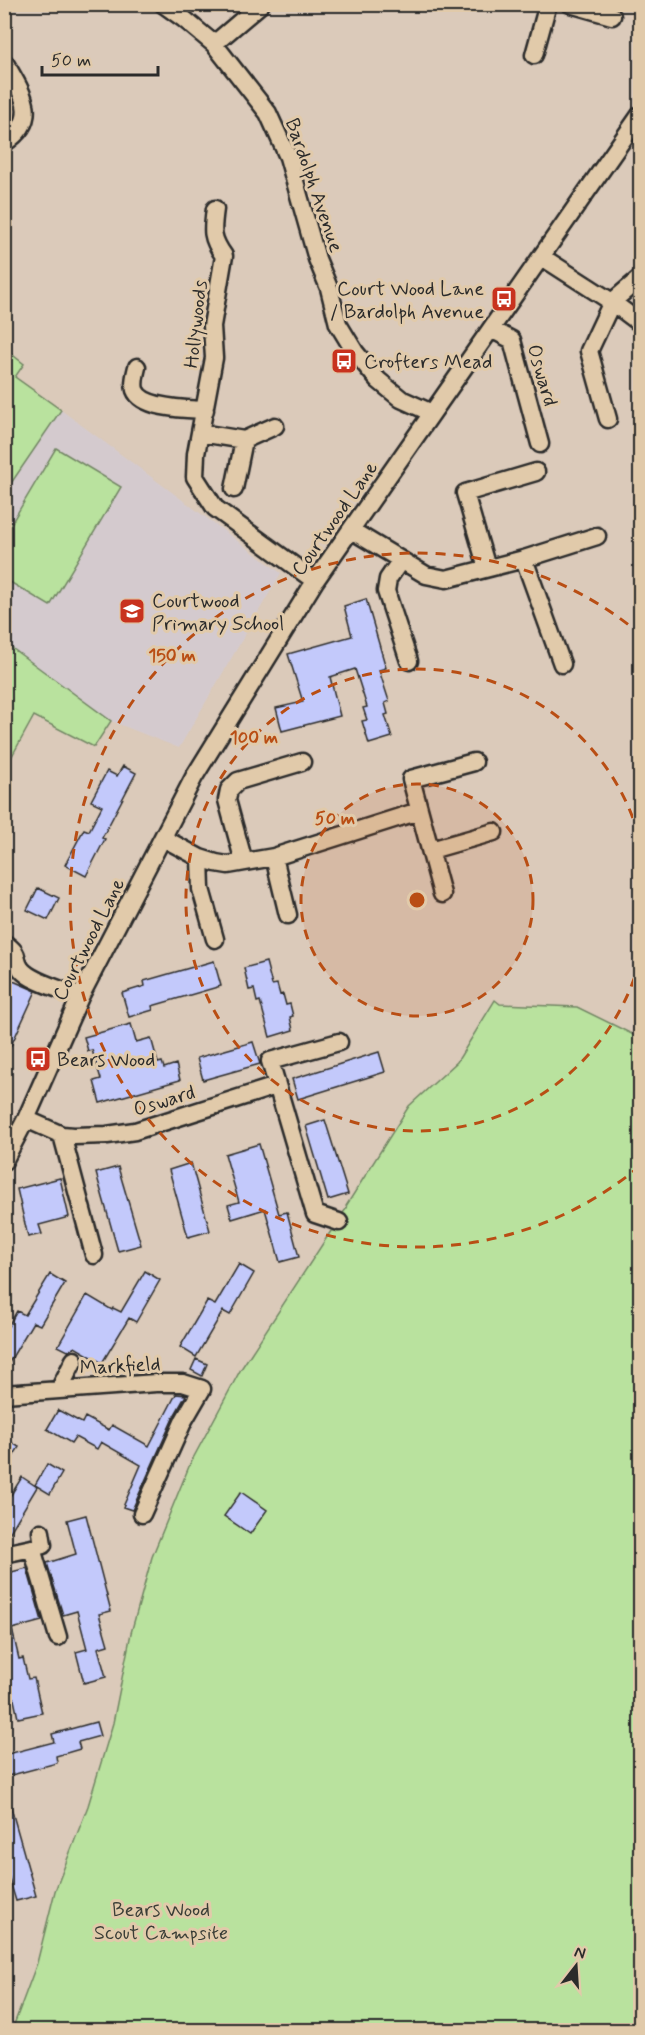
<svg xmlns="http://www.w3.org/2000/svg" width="645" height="2035" font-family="Mynerve,sans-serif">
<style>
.built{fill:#d4cace}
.green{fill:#b9e29e;stroke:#728664;stroke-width:1.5}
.building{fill:#c3c9fb;stroke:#2b2b2b;stroke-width:1.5}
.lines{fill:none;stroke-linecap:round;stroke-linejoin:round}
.street-casing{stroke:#2b2b2b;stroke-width:21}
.street{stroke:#e1caaa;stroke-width:16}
.ring{fill:none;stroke:#b94e14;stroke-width:3;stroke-dasharray:10 8}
.labels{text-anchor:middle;stroke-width:6;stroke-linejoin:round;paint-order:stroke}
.street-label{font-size:20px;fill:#2b2b2b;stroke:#e1caaa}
.poi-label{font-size:20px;fill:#2b2b2b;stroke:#e1caaa;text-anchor:start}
.park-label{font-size:20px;fill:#393d36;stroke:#e1caaa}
.centre{fill:#b94e14;stroke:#e1caaa;stroke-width:3}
.ring-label{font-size:18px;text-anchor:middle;font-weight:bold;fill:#b94e14;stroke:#e1caaa;stroke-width:6;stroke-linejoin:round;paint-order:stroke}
</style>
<rect width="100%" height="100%" fill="#dbcaba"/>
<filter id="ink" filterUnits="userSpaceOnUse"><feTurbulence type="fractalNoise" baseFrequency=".0167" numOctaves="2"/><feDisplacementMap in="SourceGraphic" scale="12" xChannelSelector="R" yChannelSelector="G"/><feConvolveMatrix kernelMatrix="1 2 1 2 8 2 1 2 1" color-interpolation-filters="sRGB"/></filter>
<g filter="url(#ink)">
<!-- built -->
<path class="built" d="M61,410L281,573L179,748L111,721L5,643V492Z"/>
<!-- green -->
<path class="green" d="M5,349L24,364L15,377L61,410L5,492Z
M56,448L121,487L50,606L5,579V534Z
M5,643L111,721L94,747L34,716L7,765H5Z
M495,1000L500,1004L577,1007L640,1038V2030H12L37,1963L55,1891L88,1806L113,1723L131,1633L152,1557L190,1464L241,1369L331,1231L336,1230L343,1213L347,1208L346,1206L409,1106L457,1062Z"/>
<!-- building -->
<path class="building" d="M366,599L386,668L379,670L389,701L385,703L388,714L385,715L392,737L369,744L362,721L367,720L363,708L367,707L355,669L330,677L340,716L282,731L276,708L303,702L288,654L352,636L344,606Z
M123,766L136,773L102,838L105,839L86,876L65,865L84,829L89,831L102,806L91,801L107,771L117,776Z
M38,888L59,898L48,920L27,910Z
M214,961L221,986L152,1006L153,1010L129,1017L122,993L145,986L144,981Z
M266,962L272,985L277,984L280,995L283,994L286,1005L290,1004L293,1016L290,1017L293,1030L270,1037L260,1001L257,1002L254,989L249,990L244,968Z
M4,977L36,991L4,1061Z
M131,1024L136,1042L151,1038L158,1063L162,1062L164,1068L176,1064L180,1080L100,1103L94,1081L101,1079L92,1050L88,1051L84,1037Z
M253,1042L260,1064L203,1080L197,1058Z
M379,1052L385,1072L298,1099L292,1079Z
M325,1120L348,1194L328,1200L306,1126Z
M259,1144L279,1214L287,1212L299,1257L280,1262L265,1209L232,1219L228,1205L239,1202L225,1154Z
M191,1163L210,1231L188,1237L169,1170Z
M118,1167L141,1245L118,1251L96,1173Z
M60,1178L69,1217L39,1225L42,1234L28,1237L17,1189Z
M239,1264L254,1273L230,1315L223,1311L196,1357L180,1347L207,1301L215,1305Z
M145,1271L160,1280L136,1322L129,1318L102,1363L75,1347L68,1351L58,1346L87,1295L112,1310L113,1308L121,1312Z
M50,1274L65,1283L40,1325L33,1322L4,1371V1333L17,1311L25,1315Z
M196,1359L207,1364L202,1376L191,1370Z
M176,1394L186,1395L174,1416L132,1510L123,1507L141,1465L101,1442L97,1449L75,1437L71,1443L47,1429L58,1410L82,1423L85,1417L109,1430L112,1425L149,1446Z
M4,1438L19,1447L4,1471Z
M47,1464L62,1473L50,1494L35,1485Z
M22,1477L37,1487L4,1542V1506Z
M241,1492L267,1510L250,1534L224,1516Z
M86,1515L111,1611L99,1614L108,1645L98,1648L106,1677L84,1683L76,1652L87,1649L77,1611L63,1615L47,1563L76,1554L67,1520Z
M27,1568L42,1621L12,1629L19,1659L23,1658L28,1679L34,1678L42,1713L18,1718L11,1686H6L4,1679V1574Z
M96,1722L100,1736L78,1742L80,1749L56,1756L57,1763L4,1777V1755L54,1742L52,1734Z
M4,1797H8L36,1896L16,1901L4,1862Z"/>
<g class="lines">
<!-- street casing -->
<g class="street-casing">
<path id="street" d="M163,4L184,19L214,44L268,113L288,157L317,259L329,288L338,324L355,352L378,380L401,399L432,413
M570,4L612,16
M214,44L261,4
M534,55L548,4
M4,143C42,119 22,93 5,63
M215,209C212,231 211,238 224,256L212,326L214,358L196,454L195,477L215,508L315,581
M542,257L612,302L640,323
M491,329L512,340L540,444
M137,367C135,375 133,383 135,390C142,409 188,409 205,410
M608,419L589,351L612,302L640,278
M201,433L244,440L275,426
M234,489L244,440
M351,530L426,575L446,579L524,559L597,536
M524,559L562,664
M401,560L388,579L386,591L409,661
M487,568L465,493L536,472
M163,838L200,858L216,863L228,865L274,857L419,811
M431,850L494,832
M274,857L288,915
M200,858L201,889L215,939
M244,862L227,800L229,790L238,781L302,762
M442,894L411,779L474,762
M4,943C22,955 13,958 21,969C31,982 64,990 80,997
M26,1119L62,1135L74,1136L107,1135L135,1131L276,1086
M62,1135L94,1255
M4,1161L26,1119L80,997L194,777L315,581L640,115
M339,1222L315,1214L270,1061L339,1042
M59,1390L74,1360
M4,1394L156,1383H183L202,1389L184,1420L142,1514
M32,1548L43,1545L41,1532
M4,1554L32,1548L58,1637"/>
</g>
<!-- street -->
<use href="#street" class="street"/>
</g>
</g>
<!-- distance rings -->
<circle cx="417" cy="900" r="116" fill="#b94e14" fill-opacity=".12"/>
<g class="ring">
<circle cx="417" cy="900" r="116"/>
<path d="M640 960A231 231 0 1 1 640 840"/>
<path d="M640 1166A347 347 0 1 1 640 634"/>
</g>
<!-- icons -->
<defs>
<g id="bus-square" transform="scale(1.35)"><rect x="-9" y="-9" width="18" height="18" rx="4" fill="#c8321e" stroke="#e1caaa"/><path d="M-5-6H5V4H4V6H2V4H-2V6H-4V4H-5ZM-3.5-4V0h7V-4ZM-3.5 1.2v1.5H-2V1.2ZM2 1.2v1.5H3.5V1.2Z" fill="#fff"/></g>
<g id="school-square" transform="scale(1.35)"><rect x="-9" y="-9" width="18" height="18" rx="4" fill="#c8321e" stroke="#e1caaa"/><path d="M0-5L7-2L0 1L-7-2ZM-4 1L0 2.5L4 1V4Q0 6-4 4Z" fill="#fff"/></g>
</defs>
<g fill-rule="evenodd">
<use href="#bus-square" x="504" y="299"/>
<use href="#bus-square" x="344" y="361"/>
<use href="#school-square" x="132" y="611"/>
<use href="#bus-square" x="38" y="1059"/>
</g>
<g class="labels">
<!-- street labels -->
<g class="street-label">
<text transform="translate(315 185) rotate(71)" y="7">Bardolph Avenue</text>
<text transform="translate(195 324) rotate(-84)" y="7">Hollywoods</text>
<text transform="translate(543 375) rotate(74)" y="7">Osward</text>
<text transform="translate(334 518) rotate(-55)" y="7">Courtwood Lane</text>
<text transform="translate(88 939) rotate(-63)" y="7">Courtwood Lane</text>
<text transform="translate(164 1100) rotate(-17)" y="7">Osward</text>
<text transform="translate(120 1365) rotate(-3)" y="7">Markfield</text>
</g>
<!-- poi labels -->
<g class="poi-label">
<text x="484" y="295" text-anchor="end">Court Wood Lane<tspan x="484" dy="23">/ Bardolph Avenue</tspan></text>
<text x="364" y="368">Crofters Mead</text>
<text x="152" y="607">Courtwood<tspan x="152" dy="23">Primary School</tspan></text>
<text x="57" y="1066">Bears Wood</text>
</g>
<!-- park labels -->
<g class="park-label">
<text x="161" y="1916">Bears Wood<tspan x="161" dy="23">Scout Campsite</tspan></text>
</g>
</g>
<circle cx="417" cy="900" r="9" class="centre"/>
<g class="ring-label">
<text x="172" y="661">150 m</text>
<text x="254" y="743">100 m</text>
<text x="335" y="824">50 m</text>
</g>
<!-- margin -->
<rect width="645" height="2035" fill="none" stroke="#e1caaa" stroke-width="24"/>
<rect x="12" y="12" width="621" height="2011" fill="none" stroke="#2b2b2b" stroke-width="2" filter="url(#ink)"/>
<!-- north arrow -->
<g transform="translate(576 1966) rotate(17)" stroke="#e1caaa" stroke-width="4.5" paint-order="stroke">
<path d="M0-4.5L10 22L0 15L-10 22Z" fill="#2b2b2b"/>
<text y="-9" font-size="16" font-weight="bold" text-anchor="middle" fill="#2b2b2b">N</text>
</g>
<!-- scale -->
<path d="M42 66v9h116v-9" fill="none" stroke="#2b2b2b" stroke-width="3"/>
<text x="51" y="66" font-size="18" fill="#2b2b2b" stroke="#e1caaa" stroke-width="4.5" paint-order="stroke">50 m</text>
</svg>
